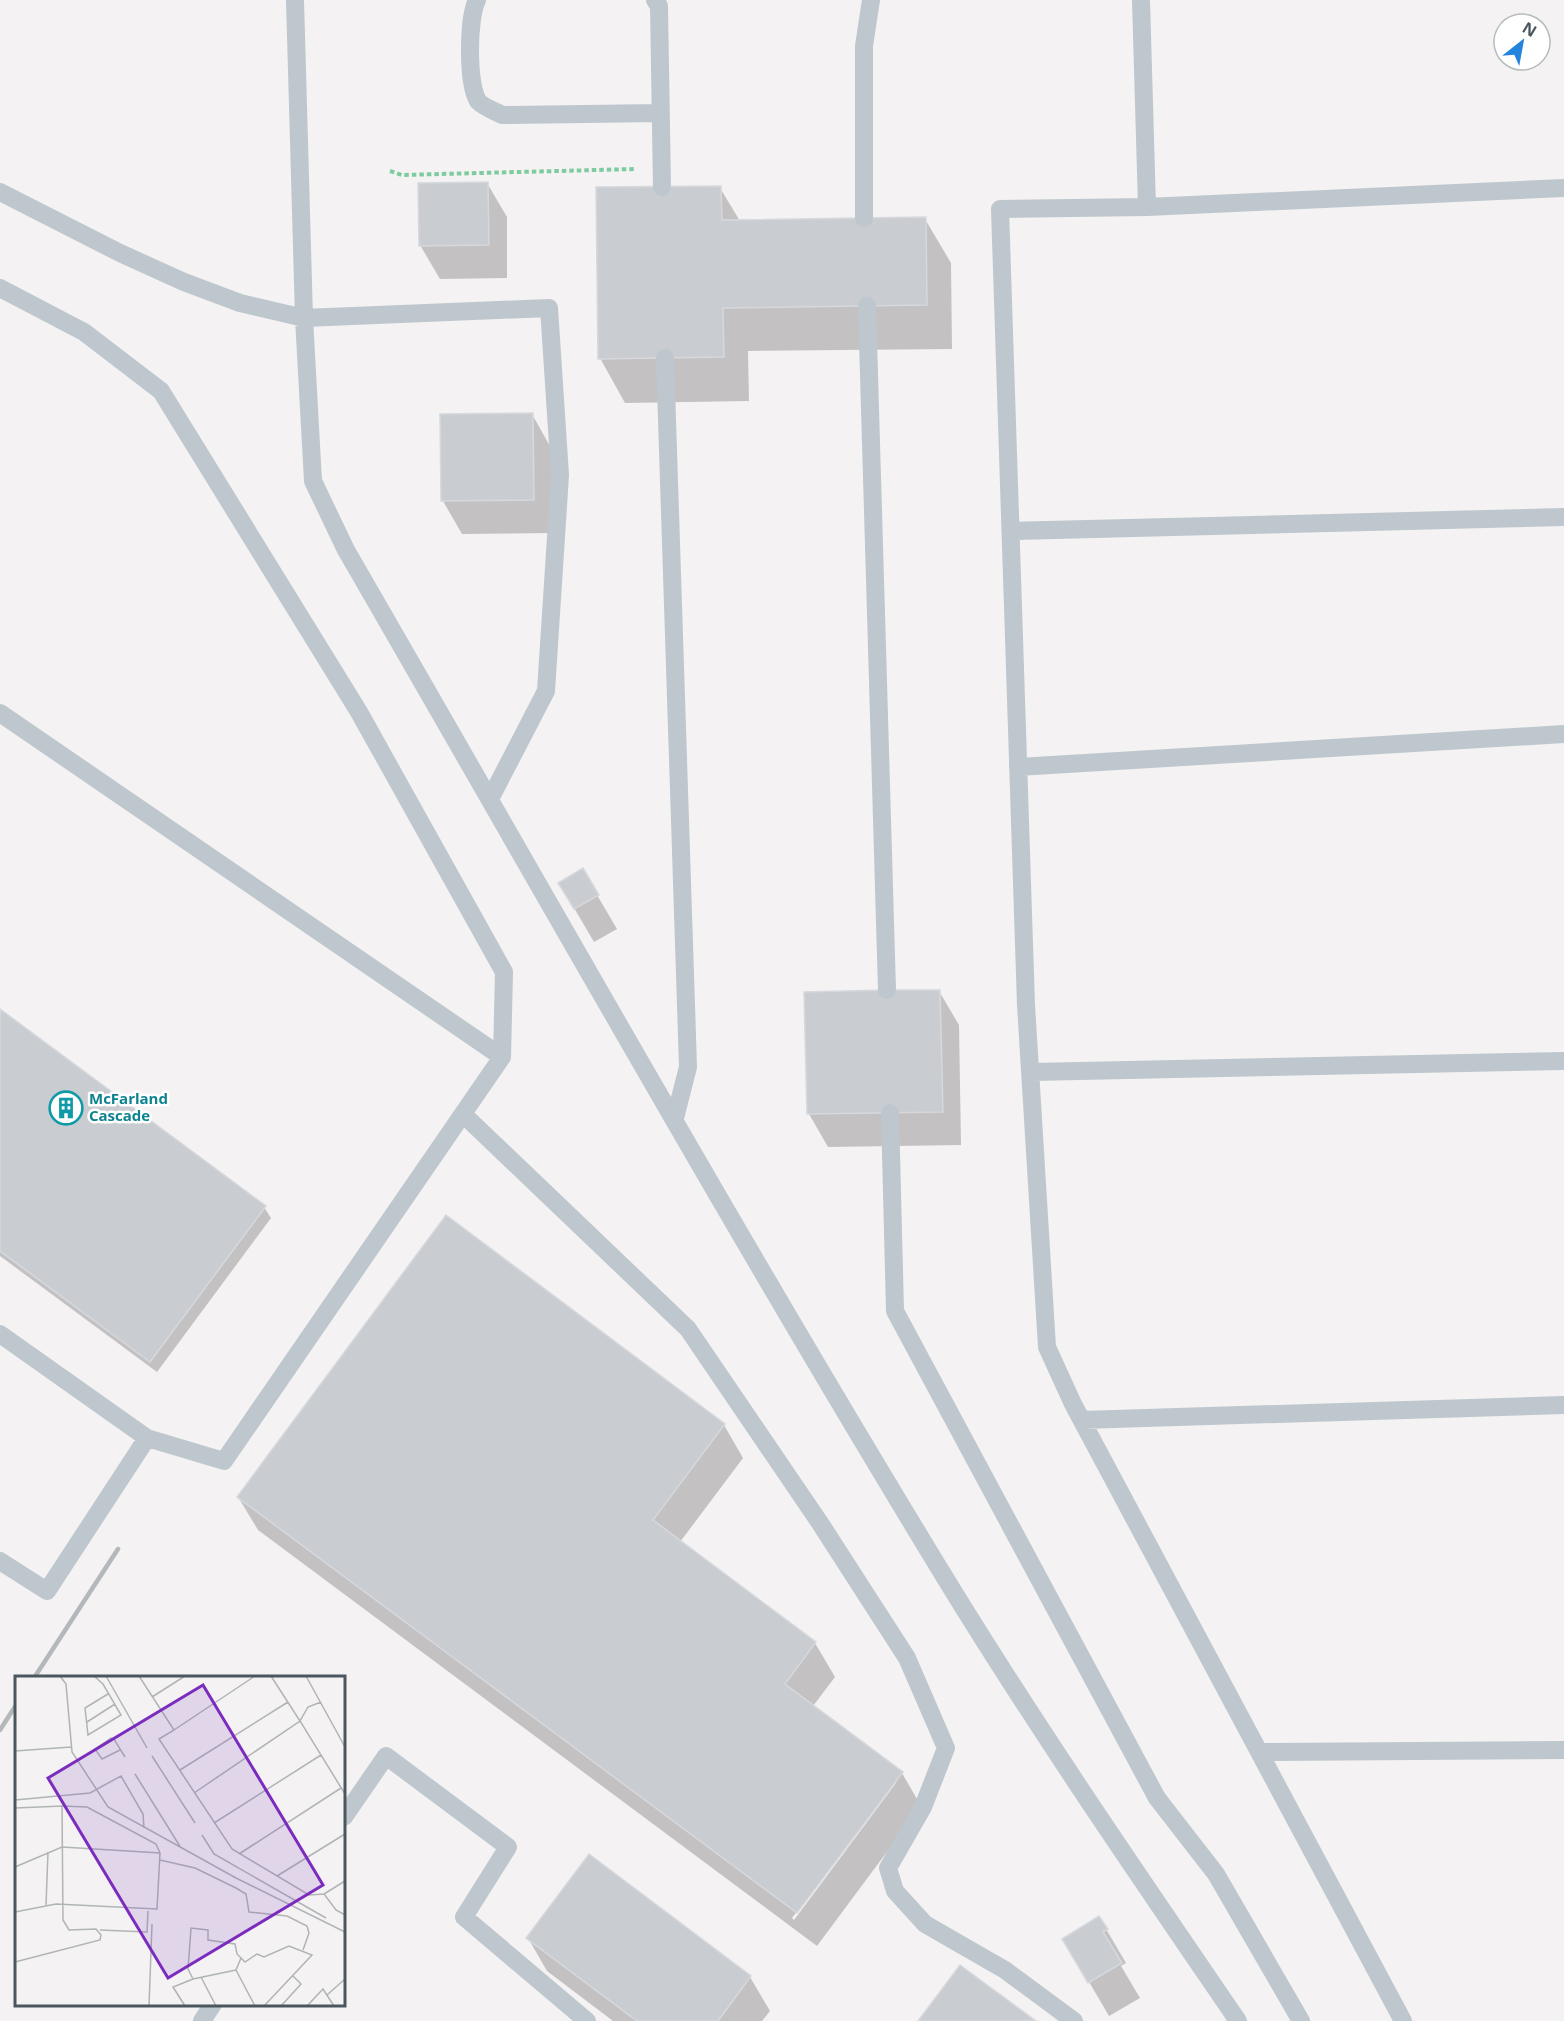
<svg xmlns="http://www.w3.org/2000/svg" width="1564" height="2021" font-family="'Open Sans',sans-serif">
<style>
.shadow{fill:#0003;fill-rule:evenodd}
.building{fill:#c9cdd1;stroke:#d6d8dd;stroke-width:1.5}
.lines{fill:none;stroke-linecap:round;stroke-linejoin:round}
.path{stroke:#7dcb9e;stroke-width:4;stroke-dasharray:4.5 3;stroke-linecap:butt}
.lane{stroke:#bec7cd;stroke-width:18}
.rail{stroke:#b4b8bb;stroke-width:4.5}
.labels{text-anchor:middle;stroke-width:5;stroke-linejoin:round;paint-order:stroke}
.culture-label{font-size:15px;font-weight:bold;fill:#0d838f;stroke:#fff;text-anchor:start}
.inset-road{fill:none;stroke:#b0b4b7;stroke-width:1.5}
.view{fill:#7b2cbf;fill-opacity:0.15;stroke:#7b2cbf;stroke-width:3}
.inset-edge{fill:none;stroke:#4a575e;stroke-width:3}
</style>
<rect width="100%" height="100%" fill="#f4f2f2"/>
<!-- shadow -->
<path class="shadow" d="M487,183L507,217V278L440,279L420,245Z
M720,188L740,221L925,219L951,263L952,349L748,351L749,401L625,403L600,358Z
M532,414L551,448L553,533L462,534L443,501Z
M560,884L597,895L617,929L594,942Z
M939,991L959,1025L961,1145L828,1147L809,1114Z
M0,1011L264,1207L271,1218L157,1372L0,1256Z
M724,1425L743,1458L680,1542L815,1643L835,1677L813,1706L902,1773L921,1806L817,1946L258,1530L238,1497ZM893,1783H896L794,1920L792,1918Z
M1106,1929L1126,1963L1121,1966L1140,1998L1109,2016L1064,1939Z
M528,1938L750,1977L770,2011L762,2021H613L547,1971Z"/>
<!-- building -->
<path class="building" d="M488,182L489,245L419,246L418,183Z
M721,186L722,220L926,217L927,305L723,308L724,357L598,359L596,187Z
M533,413L534,500L441,501L440,414Z
M583,868L599,895L574,909L558,883Z
M887,990H940L943,1112L807,1114L804,992Z
M0,1009L266,1206L150,1362L0,1251Z
M446,1215L725,1424L653,1520L816,1642L785,1684L903,1772L797,1913L237,1497Z
M589,1854L751,1976L718,2021H637L526,1938Z
M1099,1916L1108,1929L1103,1932L1122,1963L1088,1983L1062,1939Z
M960,1965L1036,2021H918Z"/>
<g class="lines">
<!-- path -->
<path class="path" d="M390,171L402,175L635,169"/>
<!-- lane -->
<path class="lane" d="M295,0L304,318L313,481L346,550C545,894 740,1242 947,1581C1039,1731 1139,1876 1238,2021
M477,0C468,18 467,83 478,101C483,107 495,111 502,115L660,113
M655,0L659,6L662,187
M1141,0L1147,207L1000,209L1026,1005L1047,1347L1073,1404L1403,2021
M0,192L120,253L184,282L240,303L304,318L549,308L560,475L546,691L490,799
M1147,207L1564,188
M864,218V46L871,0
M0,288L84,332L161,391L359,712L504,972L502,1057
M867,306L887,990
M665,358L688,1067L675,1118
M1011,531L1564,517
M0,713L502,1057L224,1461L147,1438L0,1334
M1018,767L1564,734
M1031,1072L1564,1061
M890,1113L895,1311L1157,1798L1216,1874L1301,2021
M464,1115L688,1329L820,1523L907,1658L946,1748L923,1807L888,1868L895,1891L925,1924L1005,1970L1074,2021
M1082,1420L1564,1405
M0,1561L47,1591L147,1438
M1260,1752L1564,1750
M344,1817L386,1756L508,1847L464,1917L587,2021
M202,2021L213,2004"/>
<!-- rail -->
<path class="rail" d="M34,1678L118,1549
M0,1730L16,1705"/>
</g>
<!-- icons -->
<defs>
<g id="building-ring" transform="scale(1.725)"><circle r="9.5" fill="#fff" stroke="#0f9aa8" stroke-width="1.5"/><path d="M-4-6H4V6H1V3H-1V6H-4ZM-2.5-4.3h1.7v1.8h-1.7ZM.8-4.3h1.7v1.8H.8ZM-2.5-1h1.7V.8h-1.7ZM.8-1h1.7V.8H.8Z" fill="#0f9aa8"/></g>
</defs>
<g fill-rule="evenodd">
<use href="#building-ring" x="66" y="1108"/>
</g>
<g class="labels">
<!-- culture labels -->
<g class="culture-label">
<text x="89" y="1104">McFarland<tspan x="89" dy="17">Cascade</tspan></text>
</g>
</g>
<!-- overview -->
<g transform="translate(15 1676)">
<rect width="330" height="330" fill="#f4f2f2"/>
<path class="inset-road" d="M45,0L51,8L57,76L93,131L221,202L330,256M79,0L88,8L106,39L73,59L70,32L93,18M91,0L132,72M124,0L159,54L144,63L217,173L294,219L309,218M291,0L330,71M137,21L170,0M306,26L293,31L285,45L330,118M72,46L100,28M159,54L240,0M105,74L87,83L80,73L96,62L99,63L110,81M0,75L56,71M137,80L180,147M165,94L273,26M120,98L166,172M179,117L285,45L256,0M0,124L75,117L106,100L128,138L129,152M47,130L72,131L141,168L145,177M0,132L47,130L48,244L54,254L81,253L86,259L85,264L0,286M199,147L306,79M187,159L199,178L311,242M224,178L326,112M145,184L180,192L221,212L231,218L234,236L272,240L292,250L294,257L288,274M0,191L47,171L145,177L142,233L41,228L0,236M262,200L330,158M330,205L309,218L321,234L330,239M31,229L33,176M85,254L132,256L133,235M226,282L221,294L240,330M186,301L201,330M178,303L221,294M312,319L330,303M134,330L137,248M170,330L158,311L178,303L173,293L176,252L193,254V264L220,268L222,278L230,286L242,278L249,281L274,270L297,279L249,330M266,330L286,308L278,300M292,330L308,313L319,330"/>
<path class="view" d="M188,9L308,209L153,302L33,102Z"/>
<rect width="330" height="330" class="inset-edge"/>
</g>
<!-- north arrow -->
<g transform="translate(1522 42) rotate(31)"><circle r="28" fill="#ffffff" stroke="#b7bcbf" stroke-width="1.5"/>
<path d="M0-4.5L10 22L0 15L-10 22Z" fill="#2284dd"/>
<text y="-9" font-size="16" font-weight="bold" text-anchor="middle" fill="#4a575e">N</text>
</g>
</svg>
